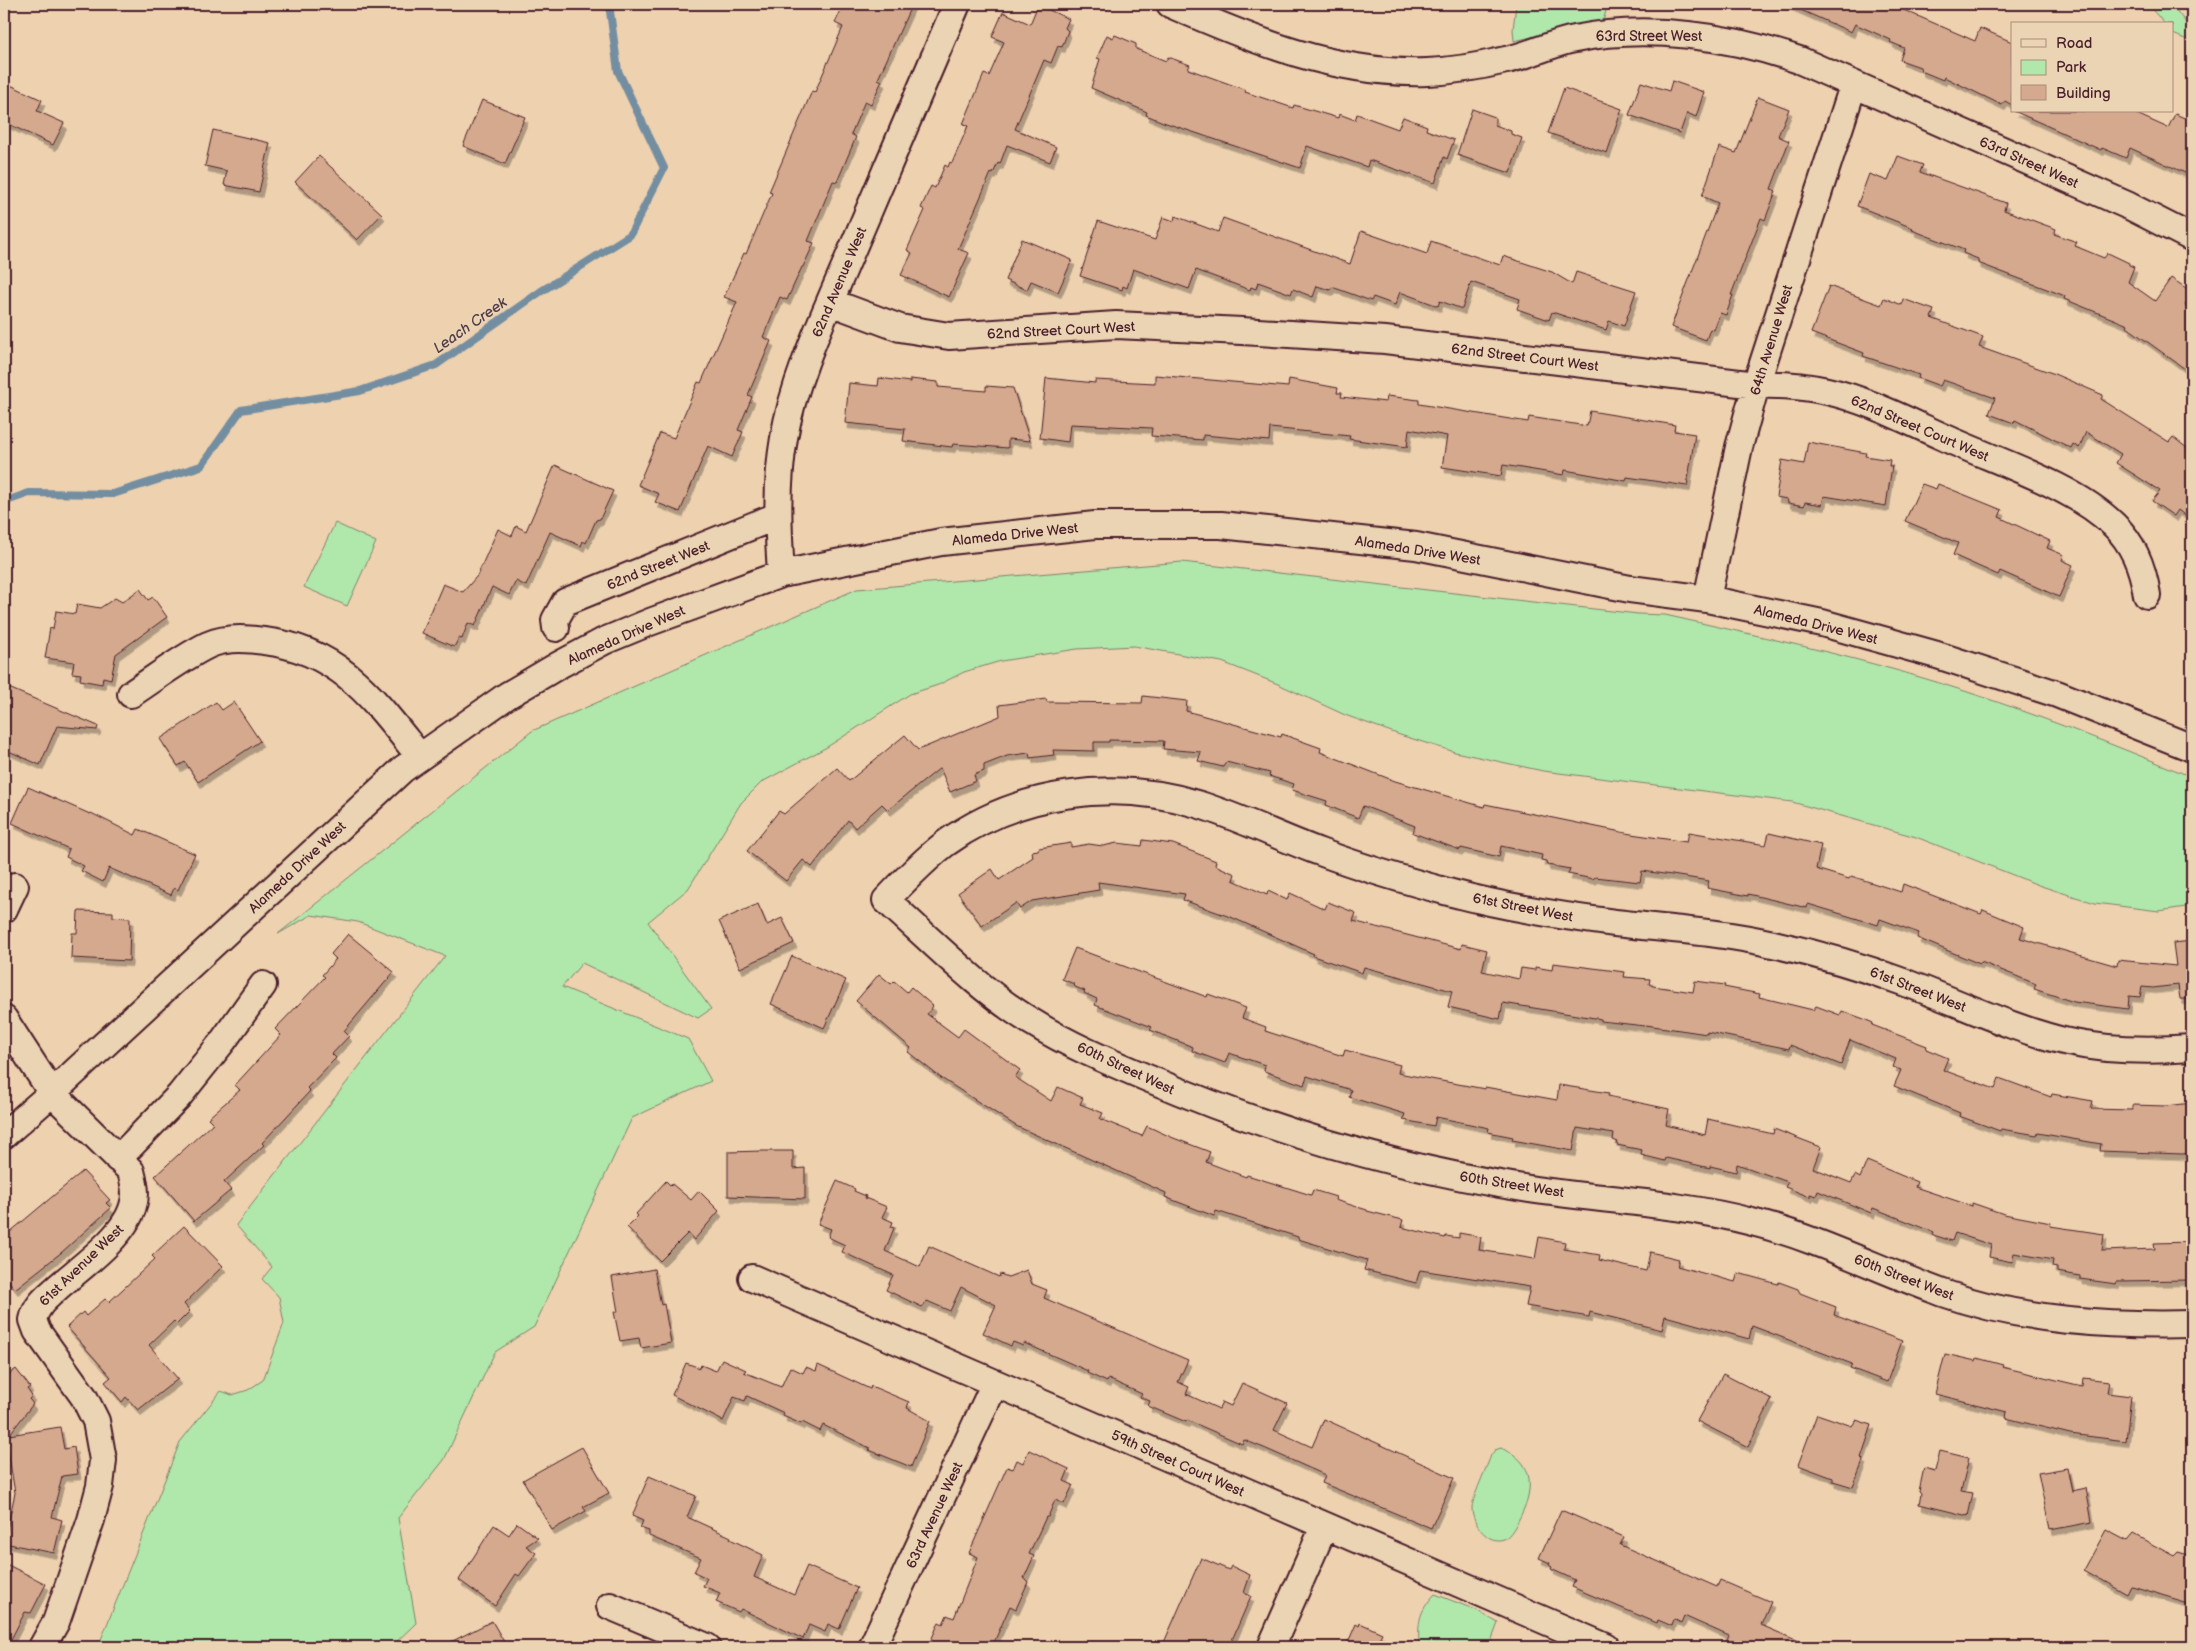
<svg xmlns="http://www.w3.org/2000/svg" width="2196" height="1651" font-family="'Balsamiq Sans',sans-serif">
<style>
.green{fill:#b0e7ab;stroke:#7d836b}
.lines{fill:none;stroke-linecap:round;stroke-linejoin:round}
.stream{stroke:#738ea1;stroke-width:8}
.building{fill:#d4a98d;stroke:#4a1f2b;filter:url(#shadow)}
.minor-casing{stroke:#4a1f2b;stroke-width:30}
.minor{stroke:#ead4b3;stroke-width:26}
.labels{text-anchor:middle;stroke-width:4;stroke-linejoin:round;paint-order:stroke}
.street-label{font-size:14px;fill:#4a1f2b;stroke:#ead4b3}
.water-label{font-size:15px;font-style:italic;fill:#543b49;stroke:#ead4b3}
</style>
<defs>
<filter id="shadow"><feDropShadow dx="3" dy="5.5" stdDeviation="0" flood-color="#0004"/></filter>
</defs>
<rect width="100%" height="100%" fill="#eed1af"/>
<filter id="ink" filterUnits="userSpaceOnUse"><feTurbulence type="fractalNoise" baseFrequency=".02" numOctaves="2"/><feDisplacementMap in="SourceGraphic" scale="10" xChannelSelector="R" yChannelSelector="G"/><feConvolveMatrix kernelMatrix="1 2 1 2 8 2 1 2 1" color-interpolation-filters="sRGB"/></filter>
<g filter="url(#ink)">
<!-- green -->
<path class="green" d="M1516,4H1608L1603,21L1514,41L1513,30Z
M2147,4H2171L2191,29L2189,36L2185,39L2173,34L2172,24H2165Z
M335,523L376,542L347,606L304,587Z
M1182,562L1638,614L1665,615C1754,635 1845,654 1933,681C2021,708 2107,742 2192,777V906L2159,911L2095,903L2041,886L1916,837L1792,802L1543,771L1455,752L1400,735L1345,715L1278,684L1222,662L1134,646L1077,649L1001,661L964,672L938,685L910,694L827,747L762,782L741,803L688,889L648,922L711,1009L698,1018L582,963L562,987L688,1039L711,1081L632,1118L534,1327L495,1352L444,1460L398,1518L416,1623L391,1647H98L180,1442L221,1391L232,1395L248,1390L263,1380L284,1323L279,1297L262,1279L272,1267L236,1225L445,956L358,922L311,915L278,934L532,731L857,589Z
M1501,1448C1537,1462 1534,1492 1518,1521C1515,1527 1510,1536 1504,1539C1487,1545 1473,1523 1472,1509C1471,1500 1488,1465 1491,1455L1495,1450Z
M1435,1594L1476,1610L1498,1623L1489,1647H1419C1418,1623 1418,1612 1435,1594Z"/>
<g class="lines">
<!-- stream -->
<path class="stream" d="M4,502L29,493L113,494L201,466L241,410L360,391L436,365L540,292L630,235L664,168L618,71L609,4"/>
</g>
<!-- building -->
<path class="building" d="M844,4H912L878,79L882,81L871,104L865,101L851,134L856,137L837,182L833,181L808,241L814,243L803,267H802L787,300L780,297L763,337L771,341L748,395L752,397L738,430L743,432L732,457L708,446L680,512L655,502L659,494L638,485L660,433L674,438L698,382L701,383L737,302L724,297L744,253L746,254L772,193L769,192L812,91L815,92L843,27L835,23Z
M1787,4H1890L1975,41L1980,28L2012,42V105L2005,101L2002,105L1944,77L1943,80L1921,71L1920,67L1900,60L1904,48L1890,42L1891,40L1855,24L1851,32Z
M1038,5L1069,19L1065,28L1068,31L1062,47L1058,46L1051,63L1044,60L1015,129L1056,147L1050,162L1007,145L1000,164L998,163L993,174L991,173L958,249L969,253L949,297L901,275L912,253L907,250L925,210L921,208L931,186L935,188L945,165L948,167L950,162L952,163L968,126L963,124L984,74L989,76L1004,42L992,37L1003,12L1030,24Z
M1107,35L1113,38L1115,35L1136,44V49L1166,61L1168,57L1190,65L1188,69L1246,90L1245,92L1293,108L1294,105L1338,118L1339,114L1355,120L1357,114L1398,129L1403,117L1427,126L1426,130L1454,140L1447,159L1444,157L1435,183L1369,160L1367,167L1307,146L1300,168L1163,122L1146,115L1147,112L1091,88L1100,59L1097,58Z
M1672,81L1704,92L1696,117L1687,113L1680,133L1629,115L1641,82L1669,91Z
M4,82L42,100L37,111L64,123L53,145L4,122Z
M1564,88L1622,109L1607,153L1548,133Z
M1758,97L1789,109L1778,136L1789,141L1771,189L1776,191L1765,220L1761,218L1731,295H1733L1726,315L1720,313L1714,330L1710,329L1706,340L1671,327L1718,203L1702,196L1719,147L1736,153Z
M482,100L525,117L505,164L463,146Z
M1472,109L1495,117V125L1511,131V134L1522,138L1510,173L1457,155Z
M2014,111H2130L2168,128L2175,114L2192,121V176L2130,148L2126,158L2102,148L2101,150Z
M213,130L270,143L259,192L224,185L227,171L205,166Z
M319,156L382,214L357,240L295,182Z
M1898,156L1923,165L1920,172L2006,203L2004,210L2056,229L2054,234L2077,242L2075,246L2104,258L2108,253L2129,263V265L2134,267L2128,282L2155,301L2171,278L2192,292L2185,305L2192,311V374L2127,327L2128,325L2064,299L2065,296L1978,263V259L1963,253L1964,250L1912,230L1913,228L1857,206L1869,174L1888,181Z
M1175,216L1218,232L1223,218L1350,264L1361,231L1427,254L1431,241L1500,265L1503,256L1552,272L1572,284L1576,272L1636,291L1624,326L1609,321L1606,330L1552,312L1549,320L1517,309L1520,299L1471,282L1462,309L1440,301L1438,306L1400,292L1395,305L1373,297L1371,301L1332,287L1330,290L1317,286L1313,297L1293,289L1291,294L1258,282L1256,289L1251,287L1250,290L1196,270L1189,289L1133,269L1127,288L1123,286L1122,290L1080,276L1098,221L1155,240L1163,217L1174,221Z
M1022,239L1072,260L1058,292L1031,281L1027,290L1005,280Z
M1829,286L1881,305L1884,298L1902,305L1903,299L1934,310L1931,318L1983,337L1979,347L2052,373L2103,395L2101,399L2169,442L2173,437L2192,452V521L2178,510L2174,516L2152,501L2160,491L2116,463L2121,454L2086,432L2079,448L2073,444L2071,448L2015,420L2014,423L1989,414L1995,398L1943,380L1940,386L1918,378L1919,375L1863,356L1864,353L1811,333Z
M1155,375L1288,387L1289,379L1338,388L1337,393H1342L1341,397L1386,402L1387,396L1419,400V404L1528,422L1529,417L1587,426L1590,411L1675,425L1674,431L1695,434L1687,486L1627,477L1626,481L1565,470L1564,475L1503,465L1501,476L1442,467L1447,436L1409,429L1407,447L1349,439L1350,436L1270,428L1269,441L1203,435V440L1151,436L1152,428L1070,424L1068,442L1040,438L1046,378L1095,383V380L1155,383Z
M879,378L910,382V379L938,382V387L986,391V386L1013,388L1030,441L1008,439V448L953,444L952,447L903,441L905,429L845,423L849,383L878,386Z
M1808,442L1866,453L1865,456L1890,460L1889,466H1892L1886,506L1824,496L1822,505L1805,502L1804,506L1788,503L1787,499L1776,497L1782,460L1804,464Z
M555,465L613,491L600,519L596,520L586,543L583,541L581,546L550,532L526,586L516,581L509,595L492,587L475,626L468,623L462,639L459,638L454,647L422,633L443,584L463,592L477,576L498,529L512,536L516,526L526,531Z
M1922,484L1936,489L1938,484L2002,510L1999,517L2050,541L2047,548L2064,555L2062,560L2073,565L2059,597L2000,571L1998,575L1953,555L1958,543L1905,521Z
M140,589L148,600L153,597L167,617L116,654L111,679L103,677L102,684L80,680L81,674L72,673L74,662L45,658L50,628L53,629L56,611L75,614L77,604L100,608L115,598L122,602Z
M4,686L98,726L97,730L57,726L40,765L4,749Z
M1143,696L1187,701L1186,711L1281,737L1282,734L1321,748L1320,752L1395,781L1484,807L1485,804L1631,834L1687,842L1689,832L1766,845L1769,833L1821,845L1816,869L1849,879L1851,876L1901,892L1903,884L1981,914L1983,910L2024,927L2020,938L2117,966L2118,960L2176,966L2173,943L2192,941V999H2180L2178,985L2153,988L2142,987L2140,997L2129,996L2128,1009L2074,1002L2034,989L2036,984L1981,962L1980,964L1917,938L1919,933L1880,919L1878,925L1808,904L1807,908L1748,894V896L1707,888L1709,881L1672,875L1642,871L1640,882L1595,877L1593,879L1568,874L1570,869L1547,865L1546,861L1541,860L1542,855L1501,846L1499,857L1461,848L1460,850L1413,833L1415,826L1363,806L1358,818L1326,805L1327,801L1292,790L1294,784L1269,776L1270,773L1226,762L1223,767L1198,761L1201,752L1163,749L1164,741L1109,740V742H1094V751L1053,750L1054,755L1030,758L1029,753L1007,756L984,765V771L974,775L976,781L950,792L940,768L888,810L882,804L855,828L848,820L812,867L803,860L786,881L747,851L779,811L784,814L837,768L849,781L905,735L918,750L1000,716L999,705L1046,699L1047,702L1142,703Z
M216,702L222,710L234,702L260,741L198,782L185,762L178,766L160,739Z
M28,787L90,814L91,813L135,835L138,829L195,854L178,890L174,888L171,895L109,868L103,882L81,871L84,866L66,857L69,849L12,823Z
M1143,840L1173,844L1216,861L1215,865L1235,874L1233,880L1267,895L1268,891L1287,900L1290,893L1325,909L1328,902L1356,913L1353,921L1461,949L1462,944L1487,950L1482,971L1519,979L1521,968L1535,970V967L1552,970L1553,963L1625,972L1624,977L1650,979L1649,984L1653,986L1693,992L1695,981L1725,985L1724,987L1760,994L1759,997L1813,1010L1816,1006L1840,1015L1842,1011L1864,1019L1873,1023L1872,1025L1927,1046L1926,1049L1948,1058L1943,1070L1995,1089L1999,1078L2051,1097L2052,1094L2093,1101L2091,1109L2132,1110V1105L2166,1106L2192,1103V1153L2182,1154L2100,1151L2101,1144L2038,1133L2037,1135L2001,1129L2000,1131L1959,1116L1960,1113L1894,1086L1901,1070L1893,1067L1896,1059L1850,1040L1841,1065L1790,1045L1789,1049L1707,1032V1034L1646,1025L1645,1026L1601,1021V1019L1503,1003L1500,1019L1448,1007L1452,991L1364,967L1362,973L1313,956L1314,954L1233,918L1183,900L1185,894L1098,882L1099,890L1032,901L1020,909L1016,903L982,926L958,893L992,869L999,880L1033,857L1032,851L1038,850L1039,848L1071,843V847L1089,844L1103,846L1117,843L1142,846Z
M758,904L767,925L782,918L794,943L740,968L719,921Z
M78,911L113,912V917L130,918L129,961L71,958L72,933H77Z
M348,934L394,972L344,1031L349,1036L332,1054L336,1058L307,1088L310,1091L262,1143L264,1145L224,1182L231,1190L194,1221L155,1176L213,1123L208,1118L240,1090L235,1085L281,1035L275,1029L325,977L322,975L336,959L331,954Z
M1075,948L1207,997L1208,994L1246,1008L1242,1018L1266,1027L1265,1031L1343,1056L1345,1050L1400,1065L1398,1073L1485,1089V1087L1557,1100L1559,1085L1609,1093L1608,1096L1669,1109L1666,1125L1705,1135L1708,1119L1773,1134L1774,1129L1821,1147L1813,1168L1851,1183L1855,1175L1860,1178L1867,1161L1917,1182L1915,1187L1972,1206V1203L2004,1214L2051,1223L2050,1226L2104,1234L2102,1251L2155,1249L2154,1243L2192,1242V1280L2117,1281L2116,1284L2080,1279V1276L2057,1272V1268L2052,1267L2053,1260L2014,1253L2012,1262L1989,1257L1991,1245L1955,1233L1952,1241L1933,1235L1934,1232L1873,1208L1871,1213L1818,1191L1816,1196L1810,1194V1197L1785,1187L1788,1182L1737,1164L1736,1172L1710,1166V1168L1666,1158L1665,1161L1641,1155L1642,1150L1617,1145L1618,1142L1613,1140L1614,1134L1577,1128L1573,1151L1512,1140L1513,1137L1488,1132L1489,1128L1436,1117L1434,1126L1403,1120L1405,1114L1349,1097L1351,1090L1307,1076L1304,1085L1264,1071L1265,1065L1229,1053L1225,1063L1192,1051L1193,1047L1150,1030L1152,1027L1095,1005L1097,999L1084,993L1085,991L1075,987L1074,984L1062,979Z
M792,956L846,980L824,1028L771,1004Z
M879,974L891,984L894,981L907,992L911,987L933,1006L927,1014L958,1037L964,1029L1020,1070L1015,1077L1051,1101L1058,1087L1083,1098L1080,1104L1103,1113L1100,1119L1142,1136L1147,1126L1171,1137L1210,1152L1206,1162L1246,1177L1247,1175L1311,1195L1313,1190L1336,1197L1335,1200L1367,1210V1211L1403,1220L1401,1227L1445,1238L1446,1236L1459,1238V1233L1481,1237L1479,1250L1535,1259L1539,1237L1565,1242L1564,1249L1600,1255L1599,1260L1646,1271L1650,1252L1679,1259L1677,1266L1735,1282L1738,1273L1778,1284L1779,1282L1798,1289L1800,1293L1836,1307L1834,1315L1902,1341L1887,1382L1850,1368L1852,1364L1752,1326L1749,1339L1665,1316L1662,1330L1590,1312L1589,1317L1526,1306L1530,1287L1420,1270L1416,1283L1364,1270L1367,1260L1298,1239V1237L1216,1211L1214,1216L1165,1197L1166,1193L1016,1126L941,1078L908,1052L911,1048L856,1001Z
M762,1151H793V1169L805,1168V1199L728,1196V1152Z
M83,1171L110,1200L106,1203L111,1208L62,1252L15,1289L4,1275V1237Z
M666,1181L671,1186L672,1184L691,1200L699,1191L719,1211L694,1240L688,1233L660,1261L627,1227L638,1216L636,1214Z
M837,1181L855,1189L854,1191L866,1196L865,1198L887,1207L882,1217L893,1222L891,1227L894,1228L885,1251L920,1267L929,1246L999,1277L1000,1274L1008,1277L1027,1270L1032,1284L1047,1290L1044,1298L1188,1360L1178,1382L1189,1387L1186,1394L1219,1409L1222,1402L1231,1406L1242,1383L1287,1403L1274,1430L1312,1447L1324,1419L1454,1478L1431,1528L1322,1483L1325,1475L1264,1448L1244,1440L1242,1444L1187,1420L1186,1422L1148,1406L1150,1401L1140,1397L1142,1394L1108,1379L1107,1382L1087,1373L1088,1371L1024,1343L1023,1346L1013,1342L1011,1346L983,1333L996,1305L961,1287L950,1311L927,1301L922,1307L886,1290L893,1275L842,1252L845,1245L828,1237L831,1229L818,1224Z
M184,1226L223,1266L184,1304L190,1311L177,1324L174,1321L149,1345L178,1379L138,1410L126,1397L122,1402L105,1382L111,1377L67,1327L83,1312L86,1316L105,1299L109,1302L155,1259L152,1256Z
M654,1269L661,1305L664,1304L671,1343L641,1348L639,1338L620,1341L614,1312H618L612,1277Z
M1945,1354L1976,1361L1977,1358L2003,1365L2002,1367L2082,1386L2083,1378L2109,1381L2107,1393L2131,1396L2126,1441L2070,1434L2006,1418L2007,1412L1935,1394Z
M722,1359L746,1370L744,1372L781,1387L790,1367L803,1373L806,1367L816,1371L818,1365L870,1389L871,1386L909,1402L907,1408L930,1421L911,1467L869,1450L870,1448L823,1425L820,1431L802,1422L801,1424L783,1416L784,1413L747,1396L745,1401L734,1397L723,1421L672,1395L686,1363L700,1368L701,1365L716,1371Z
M16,1369L30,1387L27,1389L32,1396L29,1399L33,1404L9,1435L60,1427L64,1449L74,1447L78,1474L62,1476L52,1517L62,1520L54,1553L4,1543L15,1493L6,1438L4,1442V1378Z
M1723,1374L1772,1399L1748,1447L1697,1421Z
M1817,1414L1852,1426L1856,1420L1872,1425L1861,1458L1864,1459L1853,1487L1833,1481V1478L1798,1465Z
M582,1447L609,1493L583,1507L586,1511L552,1530L523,1480Z
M1029,1450L1069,1469L1064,1481L1073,1485L1064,1504L1055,1500L1048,1517H1046L1029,1554L1034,1556L1024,1578L1028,1582L1016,1609L1010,1606L992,1647H928L939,1622L943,1624L947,1615L954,1618L978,1557L969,1553L1007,1467L1013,1469L1017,1460L1023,1463Z
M1940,1451L1969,1458L1961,1491L1973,1493L1968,1516L1919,1504L1921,1493L1919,1491L1924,1468L1935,1471Z
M2067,1468L2072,1491L2086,1488L2092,1522L2050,1530L2038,1473Z
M649,1476L696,1496L687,1517L731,1537L730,1539L763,1555L754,1577L794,1595L807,1566L857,1588L839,1629L828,1624L825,1632L809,1625L803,1639L741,1609L739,1612L716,1602L720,1593L703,1586L707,1578L694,1572L701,1558L649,1536V1531L640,1528L643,1521L632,1516Z
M1561,1510L1624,1537L1620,1545L1717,1587L1720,1580L1771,1602L1761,1625L1812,1647H1724L1729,1636L1684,1616L1681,1623L1674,1619L1672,1626L1658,1620L1657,1623L1572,1587L1575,1580L1551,1569L1552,1567L1549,1565L1550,1563L1539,1558Z
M517,1523L538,1538L526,1546L536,1553L519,1576L516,1574L495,1606L459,1580L494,1525L509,1535Z
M2106,1530L2127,1541L2133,1534L2174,1556L2178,1552L2192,1556V1604L2131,1586L2127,1594L2084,1570Z
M1201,1558L1229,1570L1231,1566L1250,1575L1244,1593L1251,1596L1229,1647H1162Z
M4,1563L46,1584L31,1613L25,1612L7,1647H4Z
M492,1621L507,1647H441Z
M1360,1623L1382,1633L1375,1647H1346L1356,1624L1359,1626Z"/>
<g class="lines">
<!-- minor casing -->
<g class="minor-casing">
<path id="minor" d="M1170,4C1252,40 1336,75 1427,72C1453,71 1481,66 1506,60C1530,55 1552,43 1575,39C1648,24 1729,36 1799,60L2129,206L2192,238
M830,302L900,328L949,336L1116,325L1242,331L1385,340L1756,385C1780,384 1804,386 1827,391C1869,400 1911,423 1950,440C2001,463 2074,486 2114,525C2134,544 2143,568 2147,595
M781,574C778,528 776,484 784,438C794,378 825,314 849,257C885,173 921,88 957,4
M1707,599L1739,447L1756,385L1853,86
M556,628L555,620L565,602L777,516
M131,694C154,679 183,657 208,645C225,637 245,638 264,641C341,650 375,701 420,757
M4,909L15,886
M4,1019L52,1093L131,1171C134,1183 137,1194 133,1206C125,1236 81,1267 58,1287C47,1297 36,1305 33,1320L37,1331L84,1397L96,1421L103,1460L100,1486L91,1520L56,1622L42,1647
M2192,1048C2151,1051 2109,1051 2068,1042C2012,1029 1960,1003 1906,983C1863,967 1818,954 1773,944C1721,932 1668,929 1615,923C1561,916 1505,907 1452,893C1407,881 1363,868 1320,852C1279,837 1239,817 1197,804C1114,779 1018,791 946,843C924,860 905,880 886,900C932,941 980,991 1032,1022C1067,1044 1107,1061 1145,1077C1268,1130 1397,1168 1529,1189C1603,1200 1679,1203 1752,1222C1817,1238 1879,1270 1943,1293C2022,1321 2109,1326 2192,1324
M4,1135L52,1093L403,769L508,695L559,665L604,641L650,622L781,574L941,542L1095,525H1221L1416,546L1630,589L1707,599L1822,623L1937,655L2057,694L2192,748
M118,1159L179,1096L223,1041L263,985
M752,1278L1606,1647
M610,1606L707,1647
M872,1647L995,1383
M1271,1647L1324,1527"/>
</g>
<!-- minor -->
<use href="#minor" class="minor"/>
</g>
</g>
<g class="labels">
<!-- street labels -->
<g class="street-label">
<text x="1649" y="41">63rd Street West</text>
<text transform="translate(2029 162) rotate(24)" y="5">63rd Street West</text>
<text transform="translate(839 282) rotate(-67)" y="5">62nd Avenue West</text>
<text transform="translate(1061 330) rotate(-3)" y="5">62nd Street Court West</text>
<text transform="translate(1771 340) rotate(-73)" y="5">64th Avenue West</text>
<text transform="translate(1525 357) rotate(7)" y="5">62nd Street Court West</text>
<text transform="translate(1920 428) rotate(23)" y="5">62nd Street Court West</text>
<text transform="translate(1015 534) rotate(-6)" y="5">Alameda Drive West</text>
<text transform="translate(1418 550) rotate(9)" y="5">Alameda Drive West</text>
<text transform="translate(658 565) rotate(-22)" y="5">62nd Street West</text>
<text transform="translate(1816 624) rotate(14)" y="5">Alameda Drive West</text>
<text transform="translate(626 635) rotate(-24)" y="5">Alameda Drive West</text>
<text transform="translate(297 867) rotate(-43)" y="5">Alameda Drive West</text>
<text transform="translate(1523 907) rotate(11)" y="5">61st Street West</text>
<text transform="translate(1918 989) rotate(21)" y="5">61st Street West</text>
<text transform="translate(1126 1068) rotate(25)" y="5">60th Street West</text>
<text transform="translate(1512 1184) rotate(9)" y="5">60th Street West</text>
<text transform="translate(81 1265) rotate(-44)" y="5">61st Avenue West</text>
<text transform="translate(1904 1277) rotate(21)" y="5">60th Street West</text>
<text transform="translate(1178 1463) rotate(24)" y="5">59th Street Court West</text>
<text transform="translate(934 1515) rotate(-65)" y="5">63rd Avenue West</text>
</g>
<!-- water labels -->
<g class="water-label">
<text transform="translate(470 325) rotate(-35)" y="5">Leach Creek</text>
</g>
</g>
<!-- margin -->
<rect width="2196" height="1651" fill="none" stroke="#ead4b3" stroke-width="20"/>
<rect x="10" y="10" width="2176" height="1631" fill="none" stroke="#4a1f2b" stroke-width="2" filter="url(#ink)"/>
<!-- legend -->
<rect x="2011" y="22" width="162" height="90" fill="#ead4b3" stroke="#aa8c7d"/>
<rect x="2021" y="39" width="25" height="8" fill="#ead4b3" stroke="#aa8c7d"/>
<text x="2056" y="48" font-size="15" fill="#4a1f2b">Road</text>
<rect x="2021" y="60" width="25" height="15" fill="#b0e7ab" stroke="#aa8c7d"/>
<text x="2056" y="72" font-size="15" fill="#4a1f2b">Park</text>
<rect x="2021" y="85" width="25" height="15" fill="#d4a98d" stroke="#aa8c7d"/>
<text x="2056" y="98" font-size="15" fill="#4a1f2b">Building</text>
</svg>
